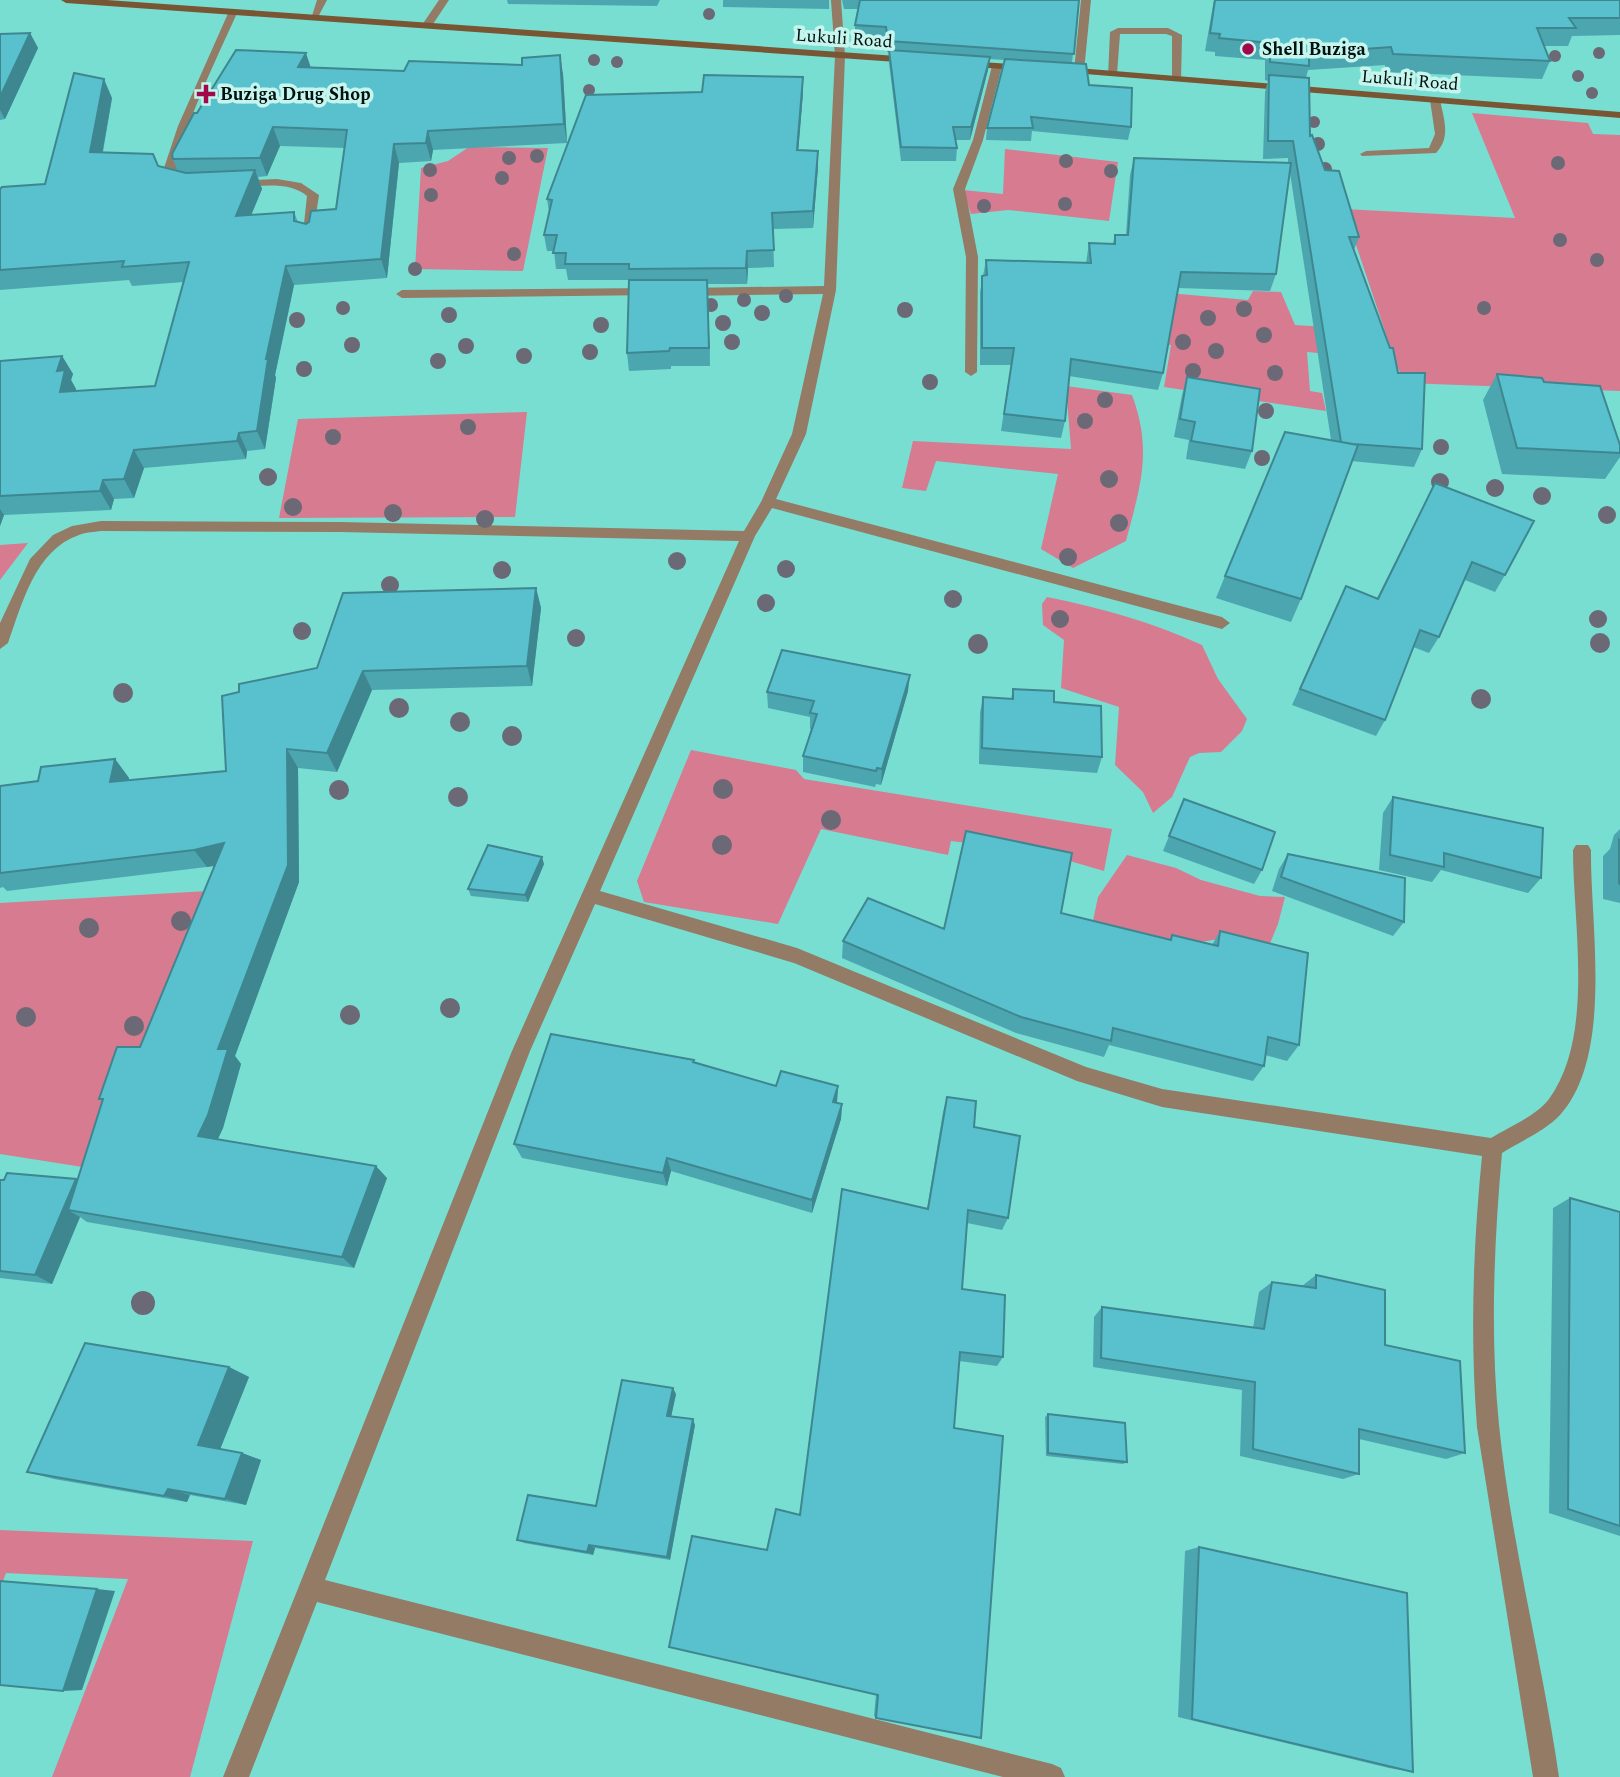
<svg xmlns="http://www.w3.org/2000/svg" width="1620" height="1777" font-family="Spectral,serif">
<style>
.green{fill:#d67b90}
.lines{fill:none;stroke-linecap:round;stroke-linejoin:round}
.lane{fill:#937b65;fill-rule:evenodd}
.street{fill:#937b65;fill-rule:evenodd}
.secondary{fill:#785634;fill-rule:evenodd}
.tree{fill:#6b6976}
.wall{fill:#4ca6b0;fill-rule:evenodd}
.shaded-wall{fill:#3e8790}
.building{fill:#58c1cd;stroke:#3e8790;stroke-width:2}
.poi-dot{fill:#a10849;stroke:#c6f5ee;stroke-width:2.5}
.labels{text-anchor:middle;stroke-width:7;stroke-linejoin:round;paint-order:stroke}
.far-street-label{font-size:18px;fill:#00110f;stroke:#c6f5ee}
.far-poi-label{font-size:18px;font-weight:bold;fill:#00110f;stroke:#c6f5ee;text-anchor:start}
</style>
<rect width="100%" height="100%" fill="#78ded2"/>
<!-- green -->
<path class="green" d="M1472,113L1588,123L1593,134L1620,135V391L1405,383L1396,364L1344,209L1515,218Z
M469,147L548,148L523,271L415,269L421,168L448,161Z
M1005,149L1118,162L1109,221L1008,210L971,214L963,190L1003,194Z
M1042,282L1248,300L1253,291L1281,292L1295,325L1372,330L1384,359L1307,352L1310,391L1322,393L1326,411L1164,387L1171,345L1119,337Z
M1066,386L1132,395C1153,451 1140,487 1126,541L1073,568L1041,549L1058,474L936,461L926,491L902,488L913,441L1071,449Z
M527,412L515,517L279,518L298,419Z
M28,543L0,580V545Z
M1047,597C1102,608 1151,622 1202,645L1218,679L1247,719L1242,731L1221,752L1199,753L1190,757L1172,797L1153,813L1143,792L1115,765L1119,707L1061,688L1064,640L1043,625L1042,604Z
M691,750L796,770L804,779L1112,829L1104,871L1039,852L951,841L948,855L821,829L778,924L644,902L637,881Z
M1127,855L1176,868L1201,880L1260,896L1285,897L1278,924L1269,946L1231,937L1183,945L1089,940L1098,897Z
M208,891L89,1168L0,1154V903Z
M0,1530L253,1541L190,1777H52L128,1579L6,1573L0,1589Z"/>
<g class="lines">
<!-- lane -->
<path class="lane" d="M1168,28L1182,35L1181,81L1172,79V36L1166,34H1120L1117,74L1108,76L1110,32L1118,28Z
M1435,97L1440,100C1444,119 1451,138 1436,153L1362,156L1360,154L1366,151L1429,148L1435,134L1430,100Z"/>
<!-- street -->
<path class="street" d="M317,0H327L317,19H311Z
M439,0H449L431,27H423L422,25Z
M831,0H841L845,56L836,290L806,434L776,499L1222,617L1230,623L1222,629L772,508L755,536L600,891L797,948L1086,1067L1162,1089L1491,1138C1509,1127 1536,1116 1549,1099C1595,1036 1573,924 1573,850L1576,845H1588L1591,850C1590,924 1614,1055 1560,1115C1545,1131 1521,1141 1502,1153C1494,1244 1490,1334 1499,1425C1511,1543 1542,1659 1559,1777H1533L1477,1427C1470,1336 1473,1247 1482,1156L1162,1107L1077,1081L794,963L595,904L530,1051L325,1580L1052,1764L1061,1768L1065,1777H1003L317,1602L249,1777H223L512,1051L739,541L340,532L101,531C94,532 86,532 79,535C35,550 22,604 8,643L0,649V623L30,559L53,535L72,526L101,521L340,522L744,531L761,502L792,434L823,294L683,296L677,292L683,288L824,286L835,56Z
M1081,0H1091L1084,71L1079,74L1074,71Z
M230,9L238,11C225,41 169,154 178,180L186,184L180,187L169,184L163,171L178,126Z
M997,63L1002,66L983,140L965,189L978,257L977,372L971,376L965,372L966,257L953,189L973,140L992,66Z
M277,179L301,183L319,195L313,235L303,233L307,196C288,180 259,187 236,187L230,184L236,181Z
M652,288L658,292L656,295L402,298L396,294L402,290Z"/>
<!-- secondary -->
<path class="secondary" d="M61,0H107L911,57L916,60L911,63L66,3Z
M967,61L1026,65L1031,68L1026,71L963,66V62Z
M1065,67L1620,112V118L1061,72L1060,70Z"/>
</g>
<!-- trees -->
<g class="tree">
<circle cx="709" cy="14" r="6"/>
<circle cx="1599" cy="53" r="6"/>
<circle cx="1555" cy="56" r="6"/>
<circle cx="594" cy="60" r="6"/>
<circle cx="617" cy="62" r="6"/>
<circle cx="1578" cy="76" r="6"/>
<circle cx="589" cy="90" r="6"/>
<circle cx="1592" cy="93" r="6"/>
<circle cx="1314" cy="122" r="6"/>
<circle cx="1318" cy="144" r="7"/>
<circle cx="537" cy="156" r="7"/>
<circle cx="509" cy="158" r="7"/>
<circle cx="1066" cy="161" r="7"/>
<circle cx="1558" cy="163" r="7"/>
<circle cx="1325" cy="169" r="7"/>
<circle cx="430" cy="170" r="7"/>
<circle cx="1111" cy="171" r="7"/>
<circle cx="502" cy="178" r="7"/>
<circle cx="431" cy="195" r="7"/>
<circle cx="1065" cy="204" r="7"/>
<circle cx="984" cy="206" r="7"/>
<circle cx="1560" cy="240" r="7"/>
<circle cx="514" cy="254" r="7"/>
<circle cx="1597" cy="260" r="7"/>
<circle cx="415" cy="269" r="7"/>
<circle cx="786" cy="296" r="7"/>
<circle cx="744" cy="300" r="7"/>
<circle cx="711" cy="305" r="7"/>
<circle cx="343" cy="308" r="7"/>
<circle cx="1484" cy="308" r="7"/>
<circle cx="1244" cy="309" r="8"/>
<circle cx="905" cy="310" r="8"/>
<circle cx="762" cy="313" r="8"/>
<circle cx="449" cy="315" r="8"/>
<circle cx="1208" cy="318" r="8"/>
<circle cx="297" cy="320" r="8"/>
<circle cx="723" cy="323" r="8"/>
<circle cx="601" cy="325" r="8"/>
<circle cx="1264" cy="335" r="8"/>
<circle cx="732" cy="342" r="8"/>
<circle cx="1183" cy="342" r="8"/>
<circle cx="352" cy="345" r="8"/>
<circle cx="466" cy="346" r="8"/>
<circle cx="1216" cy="351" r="8"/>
<circle cx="590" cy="352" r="8"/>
<circle cx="524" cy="356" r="8"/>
<circle cx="438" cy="361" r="8"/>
<circle cx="304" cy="369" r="8"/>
<circle cx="1193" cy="371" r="8"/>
<circle cx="1275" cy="373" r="8"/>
<circle cx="930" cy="382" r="8"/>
<circle cx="1105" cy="400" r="8"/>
<circle cx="1266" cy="411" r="8"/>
<circle cx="1085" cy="421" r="8"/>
<circle cx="468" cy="427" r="8"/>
<circle cx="333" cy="437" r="8"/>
<circle cx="1441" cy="447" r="8"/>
<circle cx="1262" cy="458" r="8"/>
<circle cx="268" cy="477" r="9"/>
<circle cx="1109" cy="479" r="9"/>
<circle cx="1440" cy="482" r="9"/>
<circle cx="1495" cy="488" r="9"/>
<circle cx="1542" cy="496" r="9"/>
<circle cx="293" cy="507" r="9"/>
<circle cx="393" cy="513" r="9"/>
<circle cx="1607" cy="515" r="9"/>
<circle cx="485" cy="519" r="9"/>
<circle cx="1119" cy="523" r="9"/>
<circle cx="1068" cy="557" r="9"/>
<circle cx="677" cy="561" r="9"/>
<circle cx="786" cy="569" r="9"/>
<circle cx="502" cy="570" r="9"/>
<circle cx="390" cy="585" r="9"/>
<circle cx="953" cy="599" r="9"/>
<circle cx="766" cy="603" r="9"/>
<circle cx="1060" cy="619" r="9"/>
<circle cx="1598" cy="619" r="9"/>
<circle cx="302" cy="631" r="9"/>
<circle cx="576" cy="638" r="9"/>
<circle cx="1600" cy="643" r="10"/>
<circle cx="978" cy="644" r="10"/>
<circle cx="123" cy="693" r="10"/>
<circle cx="1481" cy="699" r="10"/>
<circle cx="399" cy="708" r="10"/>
<circle cx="460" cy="722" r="10"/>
<circle cx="512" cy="736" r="10"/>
<circle cx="723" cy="789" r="10"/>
<circle cx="339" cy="790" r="10"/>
<circle cx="458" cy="797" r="10"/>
<circle cx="831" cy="820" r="10"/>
<circle cx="722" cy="845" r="10"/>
<circle cx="181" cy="921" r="10"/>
<circle cx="89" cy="928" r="10"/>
<circle cx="450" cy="1008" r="10"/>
<circle cx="350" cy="1015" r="10"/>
<circle cx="26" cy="1017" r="10"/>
<circle cx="134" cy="1026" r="10"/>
<circle cx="143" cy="1303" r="12"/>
</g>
<!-- wall -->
<path class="wall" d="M507,0H660L657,6L508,4Z
M723,0H829V9L723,7Z
M842,0H1079L1072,63L1089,85L1131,127L1128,140L1032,131L1031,141L986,140L987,128L1004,60L989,59L988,70L970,140H955L957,148L956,161H901L889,63V52H887L886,38L855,36V25L858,9H844Z
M1214,0H1620V35L1572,36L1568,46H1544L1550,61L1542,79L1386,72L1385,65L1308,70L1306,78L1310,136L1325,170L1359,237L1354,250L1398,373L1422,449L1414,467L1351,461L1301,599L1291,622L1216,598L1225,576L1331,440L1290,173L1276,274L1270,291L1178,288L1163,373L1158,390L1069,376L1065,421L1061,438L1001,431L1011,365H980V292L986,260L1086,263L1089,243H1113L1115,235H1126L1130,175L1134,158L1288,163V158L1263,159L1265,92L1268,81L1265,80V60L1215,56V52L1205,51Z
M30,33L38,48L5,119L0,120V34Z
M311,68L404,71L563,74L567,143L433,150L431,161L399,163L387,278L294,285L275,375L276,378L265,449L247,451L246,459L144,468L134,498L114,499L111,510L4,515L0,526V361L62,356L73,374L71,380L76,389V391L155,386L184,282L132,286L129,280L0,290V189L45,184L112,98L103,152L177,170L173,159L197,113ZM280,146L345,148L336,209L306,224L298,222L294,212L251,215L262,189L258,177L267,176Z
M803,77V93L798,150L818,151V167L813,228L773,229L774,267L748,268L747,284H707L710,366H671V369L629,371L627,353L630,280H568L566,269H556L554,251H547L544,235L549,212L547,199L702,92Z
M1497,374L1544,382L1620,445V457L1605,479L1502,474L1483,400Z
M1187,377L1252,451L1245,469L1186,459L1189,440L1174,437L1182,395Z
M1435,483L1505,575L1495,592L1465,580L1439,637L1429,653L1413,647L1385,720L1376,736L1292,705L1346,586L1377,598Z
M536,588L541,608L532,686L372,690L337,772L298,768L299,882L235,1056L241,1064L223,1128L218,1139L387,1178L354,1268L87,1222L80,1217L52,1284L0,1278V1180L76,1179L77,1181L102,1101L99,1099L140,1047L215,866L7,891L3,887L0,888V786L38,781L115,759L129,778V780L226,771L239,692L317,668Z
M1013,689L1054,702L1102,757L1097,773L979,764L980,713L983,697L1011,699Z
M908,691L881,785L876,784L875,787L803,772V756L811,729H810V717L768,708L767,692Z
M1393,797L1541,878L1528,893L1441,870L1432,882L1379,870L1383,813Z
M1184,799L1262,870L1254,884L1163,851Z
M1620,829V903L1603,899V856L1610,849L1614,835Z
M1288,854L1404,922L1393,936L1272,891L1279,869Z
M544,864L528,902L471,896L468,889Z
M1061,913L1170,939L1172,935L1212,945L1220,931L1299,1045L1287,1061L1265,1055L1264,1066L1253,1081L1109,1045L1104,1057L1016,1033L842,958L843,941L944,929Z
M694,1063L776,1086H838L837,1103L842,1104L841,1119L812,1213L671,1171L667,1186L522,1158L514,1144Z
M947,1097L974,1127L1008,1218L1002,1230L967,1223L962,1289L1003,1357L997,1366L959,1361L876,1718L874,1716L876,1694L767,1550L800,1515L927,1209L943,1112Z
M1570,1198L1620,1212V1536L1549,1513L1553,1208Z
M1316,1275L1385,1345L1465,1453L1446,1459L1359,1439V1474L1343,1479L1240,1456L1242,1390L1093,1367L1094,1317L1102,1307L1253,1328L1259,1292L1272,1282L1302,1286Z
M229,1367L249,1377L220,1449L242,1453L261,1460L246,1505L190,1495L187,1502L54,1479L27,1472Z
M676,1394L671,1416L695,1425L670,1560L595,1548L593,1555L524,1543L517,1540L596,1506Z
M1048,1414L1127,1462L1123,1464L1046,1456L1045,1417Z
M1199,1547L1413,1772L1389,1768L1178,1717L1185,1551Z"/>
<!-- shaded-wall -->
<path class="shaded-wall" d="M30,33L38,48L5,119L0,110V97Z
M306,53L312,71L298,67Z
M560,55L563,74L567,143L564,124Z
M990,57L988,70L970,140L971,127Z
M803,77V93L797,167V150Z
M104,79L112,98L99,171L90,152Z
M273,127L280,146L267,176L260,158Z
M428,131L433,150L431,161L426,143Z
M394,144L399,163L387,278L381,259Z
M818,151V167L813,228V211Z
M255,170L262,189L243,235L236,216Z
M747,251L748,268L747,284L746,268Z
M286,266L294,285L275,375L276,378L265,449L257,431L266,359Z
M707,280L708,298L710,366L709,348Z
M62,356L73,374L71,380L76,389L71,410L60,392L57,371Z
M239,433L247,451L246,459L237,441Z
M134,450L144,468L134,498L124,479Z
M103,480L114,499L111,510L100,491Z
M0,509L4,515L0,526Z
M536,588L541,608L532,686L527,666Z
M363,671L372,690L337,772L327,753Z
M910,675L908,691L881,785L882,769Z
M287,749L298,768L299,882L235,1056L241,1064L223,1128L213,1149L198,1136Z
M115,759L129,778L125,801L110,782Z
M224,843L237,861L207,867L194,850Z
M542,857L544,864L528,902L525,895Z
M838,1086L837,1101L832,1117L833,1102Z
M842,1104L841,1119L812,1213V1200Z
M667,1158L671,1171L667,1186L663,1173Z
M376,1166L387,1178L354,1268L342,1257Z
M76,1179L91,1190L68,1210L80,1217L52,1284L35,1275Z
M229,1367L249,1377L219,1452L198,1445Z
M673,1388L676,1394L670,1422L667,1416Z
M693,1419L695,1425L670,1560L667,1557Z
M242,1453L261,1460L246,1505L225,1499Z
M168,1489L190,1495L187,1502L164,1496Z
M589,1545L595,1548L593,1555L587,1552Z
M97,1589L115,1591L82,1690L63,1691Z"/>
<!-- building -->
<path class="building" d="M860,0H1079L1074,54L888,41L886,27L855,25Z
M1215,0H1620V18H1569L1576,28H1537L1550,61L1393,54L1391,47L1309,53V66L1270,62V43L1219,38L1220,34L1210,33Z
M30,33L0,97V34Z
M236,50L306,53L298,67L404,71L409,61L522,65V58L560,55L564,124L428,131L426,143L394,144L381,259L286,266L266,359H268L257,431L239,433L237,441L134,450L124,479L103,480L100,491L0,496V361L62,356L57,371L65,370L60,392L155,386L189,262L122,267L124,261L0,270V189L2,187L45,184L74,73L104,79L90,152L153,154L158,166L186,173L255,170L236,216L294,212V221L306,224L309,222L311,211L336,209L347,130L273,127L260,158L173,159L172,154L194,113H197Z
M889,50L990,57L971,127H953L957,148L901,147Z
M1005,59L1086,64L1089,85L1132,88L1131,127L1031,117L1033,128H987Z
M704,75L803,77L797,150L818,151L813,211L772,213L774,250L747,251L746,268L629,269V264H565L566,253H553L557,235H544L552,200L547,199L586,95L702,92Z
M1269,75L1309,78L1310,136L1312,135L1325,170L1339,171L1359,237H1349L1390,348H1393L1398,373H1425L1422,449L1353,444L1341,442L1293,141H1268Z
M1134,158L1291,163L1276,274L1181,272L1163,373L1071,359L1065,421L1004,414L1014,348H982V276L987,275L986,260L1091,263L1089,243L1115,244V235H1128Z
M629,280H707L709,348H670L669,351L627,353Z
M1497,374L1542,378L1544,382L1600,386L1620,445V453L1517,448Z
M1187,377L1260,389L1252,451L1191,441L1195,422L1180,419Z
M1285,432L1358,445L1301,599L1225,576Z
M1435,483L1534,521L1505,575L1472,562L1439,637L1420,630L1385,720L1300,689L1346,586L1378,599Z
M536,588L527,666L363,671L327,753L287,749L288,865L218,1049H228L208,1115L198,1136L376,1166L342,1257L68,1210L103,1099H99L117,1047H140L224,843L194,850L0,873V786L38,781L41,767L115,759L110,782L226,771L222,696L239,692V684L317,668L343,593Z
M782,650L910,675L882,769L877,768L876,771L803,756L817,714L810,713L814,701L767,692Z
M1013,689L1054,691V702L1101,706L1102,757L982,748L983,697L1013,699Z
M1393,797L1543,828L1541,878L1444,853V867L1390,855Z
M1184,799L1275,832L1262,870L1169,836Z
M966,831L1072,853L1061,913L1171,940L1172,935L1218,946L1220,931L1308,953L1299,1045L1268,1037L1264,1066L1113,1028L1111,1041L1021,1017L843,941L868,898L944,929Z
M1619,840L1620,841V884L1619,883Z
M488,845L542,857L525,895L468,889Z
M1288,854L1405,878L1404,922L1281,877Z
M551,1034L694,1060L693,1062L776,1086L781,1071L838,1086L833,1102L842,1104L812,1200L667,1158L663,1173L514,1144Z
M947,1097L976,1101L974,1127L1020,1136L1008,1218L968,1210L962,1289L1005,1295L1003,1357L960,1352L954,1428L1003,1436L981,1738L876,1718L878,1695L669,1647L692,1536L767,1550L776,1509L800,1515L842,1189L928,1209Z
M7,1173L76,1179L35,1275L0,1271V1180H4Z
M1570,1198L1620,1212V1526L1568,1509Z
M1316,1275L1385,1290V1345L1460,1361L1465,1453L1359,1429V1474L1253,1449L1255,1382L1101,1358L1102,1307L1264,1329L1272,1282L1316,1288Z
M85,1343L229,1367L198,1445L242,1453L225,1499L168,1489L164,1496L27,1472Z
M622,1380L673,1388L667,1416L693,1419L667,1557L589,1545L587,1552L517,1540L528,1495L596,1506Z
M1048,1414L1125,1423L1127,1462L1048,1453Z
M1199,1547L1407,1593L1413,1772L1192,1719Z
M0,1581L97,1589L63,1691L0,1685Z"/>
<!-- markers -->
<g class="poi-dot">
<circle cx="1248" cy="49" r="7"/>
<path d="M202.5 83.5h7v7h7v7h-7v7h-7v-7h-7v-7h7z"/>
</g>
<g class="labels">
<!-- far-street labels -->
<g class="far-street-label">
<text transform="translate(844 38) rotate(4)" y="6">Lukuli Road</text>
<text transform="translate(1410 80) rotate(5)" y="6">Lukuli Road</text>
</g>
<!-- far-poi labels -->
<g class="far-poi-label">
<text x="1262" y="55">Shell Buziga</text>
<text x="220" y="100">Buziga Drug Shop</text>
</g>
</g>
</svg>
